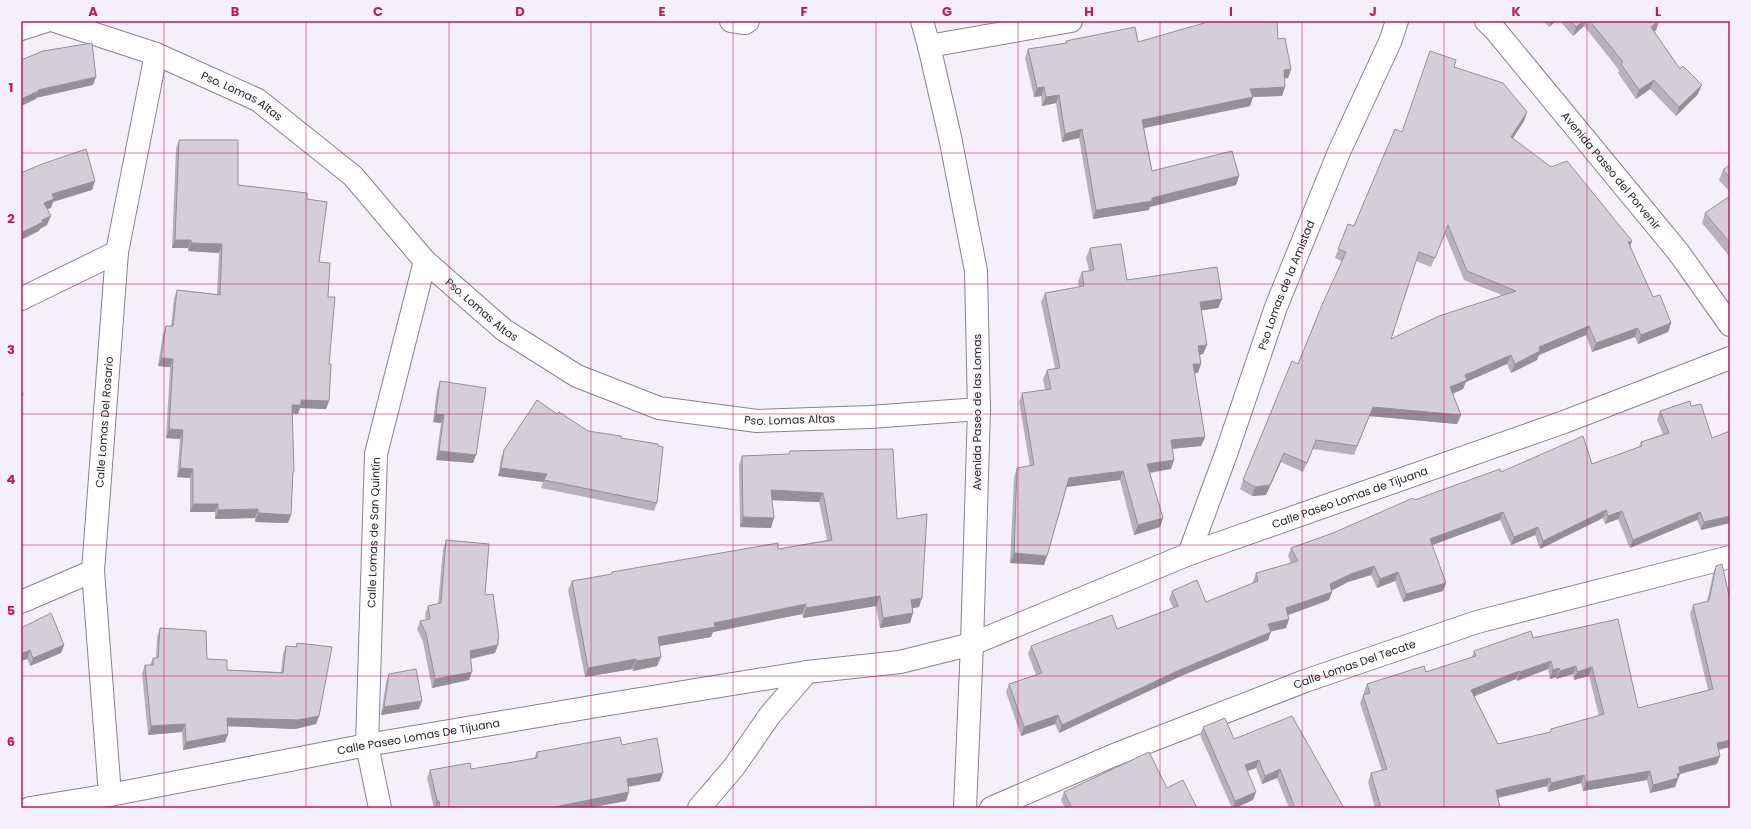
<svg xmlns="http://www.w3.org/2000/svg" width="1751" height="829" font-family="Poppins,sans-serif">
<style>
.lines{fill:none;stroke-linecap:round;stroke-linejoin:round}
.minor-casing{stroke:#88838c;stroke-width:24}
.tertiary-casing{stroke:#88838c;stroke-width:24}
.minor{stroke:#fff;stroke-width:22}
.tertiary{stroke:#fff;stroke-width:22}
.wall{fill:#b6b1ba;fill-rule:evenodd}
.shaded-wall{fill:#949097}
.building{fill:#d4ced8;stroke:#949097;fill-rule:evenodd}
.grid{fill:none;stroke:#c2185b;stroke-width:1;stroke-opacity:0.55}
.labels{text-anchor:middle;stroke-width:3.5;stroke-linejoin:round;paint-order:stroke}
.street-label{font-size:11px;fill:#262428;stroke:#f5eff9}
.neatline{fill:none;stroke:#c2185b;stroke-width:1.5}
.grid-label{font-size:13px;text-anchor:middle;font-weight:bold;fill:#c2185b}
</style>
<rect width="100%" height="100%" fill="#f5eff9"/>
<g class="lines">
<!-- minor casing -->
<g class="minor-casing">
<g id="minor">
<path id="s1" d="M55,21L156,54L258,100L353,176L425,261L504,330L577,376L659,408L757,421L870,417L979,409"/>
<path d="M731,21L745,23L748,21"/>
<path id="s2" d="M1486,21L1496,31L1679,253L1730,325"/>
<path d="M21,29L46,21"/>
<path d="M929,46L1071,21"/>
<path d="M21,299L117,252"/>
<path id="s3" d="M1189,554L1226,454L1276,307L1339,152L1390,42L1397,21"/>
<path d="M21,602L93,571"/>
<path id="s4" d="M110,795L93,571L117,252L156,54"/>
<path id="s5" d="M30,808L110,795L367,745L597,706L807,672L900,662L972,644L1189,554L1564,422L1730,358"/>
<path id="s6" d="M380,808L367,745L376,454L425,261"/>
<path d="M699,808L734,767L770,715L807,672"/>
<path id="s7" d="M991,808L1114,755L1305,681L1477,622L1730,557"/>
</g>
</g>
<!-- tertiary casing -->
<g class="tertiary-casing">
<path id="tertiary" d="M922,21L929,46L950,137L976,271L979,409L972,644L965,808"/>
</g>
<!-- minor -->
<use href="#minor" class="minor"/>
<!-- tertiary -->
<use href="#tertiary" class="tertiary"/>
</g>
<!-- wall -->
<path class="wall" d="M1544,21H1556L1549,27Z
M1560,21H1659L1656,30L1654,32L1680,69L1698,94L1676,116L1650,89L1636,99L1618,73L1619,70L1584,26L1573,36Z
M1278,39L1291,69L1288,78H1284L1285,87L1282,96L1253,97L1250,106L1144,128L1152,171L1239,176L1236,185L1150,207L1149,210L1093,219L1079,138L1062,142L1056,103L1042,106L1041,96L1034,97L1025,58L1028,49L1065,44L1066,41L1138,42Z
M1454,67L1527,112L1524,121L1513,138L1630,246L1653,297L1671,323L1668,332L1638,344L1635,337L1592,352L1586,335L1539,355L1537,360L1511,373L1507,364L1466,382L1463,389L1453,394L1461,415L1457,424L1369,416L1354,455L1313,449L1303,472L1281,462L1266,495L1252,496L1240,489L1243,480L1298,364L1342,261L1335,258L1348,224L1354,226L1402,132ZM1445,234L1464,280L1502,295L1391,339L1416,261L1431,267Z
M179,140L238,185L307,199L319,262L328,297L329,401L326,409L300,408L298,414L292,413L293,477L291,515L288,523L255,522V518L215,519V512H190V478L177,477L180,439L166,438L170,367L158,366L163,334L166,326H171L174,298L177,290L217,294L219,253L188,251V248H172L176,148Z
M1730,164V192L1719,180L1723,170Z
M1730,196V257L1702,223L1705,213Z
M1090,248L1127,280L1222,299L1218,308L1201,310L1207,345L1203,354L1200,355L1198,373H1194L1205,437L1201,446L1172,449L1174,460L1171,469L1150,473L1163,518L1160,527L1134,535L1120,480L1067,487L1044,565L1010,563L1014,478L1017,468L1030,466L1019,402L1022,393L1045,390L1043,379L1047,370L1055,368L1041,302L1045,293L1079,287L1078,281L1082,272L1089,271L1086,258Z
M440,381L473,463L436,460L441,423L433,422L437,390Z
M1660,411L1730,523L1701,530L1697,520L1630,548L1618,519L1605,524L1603,518L1540,549L1535,535L1511,545L1500,520L1432,545L1443,591L1403,602L1395,581L1377,588L1371,575L1348,582L1332,590L1329,600L1288,615L1289,619L1286,628L1271,631L1268,640L1181,676L1059,733L1055,724L1021,736L1006,692L1009,684L1036,675L1028,654L1031,646L1117,629L1173,608L1169,599L1172,591L1206,602L1253,583V581L1256,573L1291,563L1288,556L1291,548L1333,533L1415,500L1501,472L1592,464L1639,447L1641,442L1663,434L1657,420Z
M557,414L588,431L621,438L657,503L654,511L541,488L543,482L498,476L501,458L504,450Z
M790,451L897,519L919,607L913,608V613L910,623L880,628L876,606L803,618L802,614L713,632L711,637L659,646L661,657L657,666L633,671L632,669L585,677L568,590L572,581L611,575L612,572L778,549L827,540L819,502L772,500L771,528L740,527L739,465L742,456L789,454Z
M446,540L485,595L499,638L495,653L471,659L469,680L432,688L423,642L417,629L420,621L426,620L425,614L428,606L438,604L443,549Z
M1716,566L1719,750L1720,756L1717,764L1680,774L1675,787L1650,793L1647,780L1583,791L1581,783L1548,792L1547,786L1498,798L1500,808H1375L1368,782L1371,773L1382,771L1360,703L1363,695L1364,694V692L1367,684L1426,672L1472,657L1474,651L1618,619L1638,708L1708,690L1690,614L1693,605L1707,601L1713,574ZM1548,669L1550,679L1556,677V679L1573,674L1574,680L1589,676L1599,716L1551,729L1550,732L1498,744L1474,696L1516,679L1517,681Z
M21,628L64,645L61,653L30,666L27,659L21,661Z
M160,628L207,659L227,670L281,672L283,654L286,646L296,647L297,643L319,716L316,724L295,729L228,726V734L225,742L183,750L182,732L148,735L142,673L145,665H150L153,658H156L157,637Z
M389,674L422,701L419,709L381,715L386,682Z
M1203,727L1234,739L1344,808H1289L1277,778L1262,784L1256,768L1247,771L1253,800L1235,808H1232L1200,735Z
M622,745L660,781L629,787L626,801L588,808H434L427,778L430,770L471,769L534,758L537,752Z
M1167,788L1197,808H1065L1061,800L1064,792Z"/>
<!-- shaded-wall -->
<path class="shaded-wall" d="M1551,21H1556L1549,27Z
M1583,21H1586L1584,26L1573,36L1576,27Z
M1659,21L1656,30L1648,36L1651,27Z
M1291,69L1288,78L1281,79L1284,70Z
M96,77L93,85L36,98V99L21,106V99L38,90Z
M1654,80L1650,89L1636,99L1639,90Z
M1702,85L1698,94L1676,116L1679,107Z
M1044,87L1041,96L1034,97L1037,88Z
M1285,87L1282,96L1246,97L1250,89Z
M1059,95L1056,103L1042,106L1046,97Z
M1253,97L1250,106L1139,129L1142,120Z
M1527,112L1524,121L1508,146L1511,137Z
M1082,129L1079,138L1062,142L1065,134Z
M1239,176L1236,185L1150,207L1149,210L1093,219L1096,210L1152,198Z
M95,181L92,190L53,202L51,208L41,212L44,203L52,194Z
M51,216L47,225L40,229L39,231L21,240V233L42,220Z
M175,240H191L188,248H172Z
M1632,241L1629,250L1628,242Z
M191,243L222,244L219,253L188,251Z
M1222,299L1218,308L1197,311L1200,302Z
M1671,323L1668,332L1638,344L1641,335Z
M1589,326L1586,335L1539,355L1537,360L1511,373L1515,364L1539,347Z
M1638,328L1635,337L1592,352L1596,343Z
M1207,345L1203,354L1195,355L1198,346Z
M1511,355L1507,364L1466,382L1463,389L1447,396L1450,387L1465,375Z
M161,358L173,359L170,367L158,366Z
M1193,364H1201L1198,373L1190,374Z
M301,400L329,401L326,409L300,408L298,414L289,413L292,405Z
M1373,407L1461,415L1457,424L1369,416L1354,455Z
M436,414L444,415L441,423L433,422Z
M169,429L183,430L180,439L166,438Z
M1205,437L1201,446L1168,449L1171,440Z
M439,451L476,455L473,463L436,460Z
M1284,453L1281,462L1266,495L1252,496L1255,487Z
M1174,460L1171,469L1144,473L1147,464Z
M180,468L193,469L190,478L177,477Z
M501,468L547,474L543,482L498,476Z
M1123,471L1120,480L1066,487L1069,478Z
M771,490L823,493L819,502L768,500Z
M193,504H218L215,512H190Z
M258,509L255,518L215,519L218,510Z
M1606,510L1603,518L1540,549L1543,541Z
M1622,511L1618,519L1605,524L1608,516Z
M1503,512L1500,520L1427,547L1430,539Z
M1700,512L1697,520L1630,548L1633,540Z
M258,513L291,515L288,523L255,522Z
M1730,516V523L1701,530L1704,522Z
M743,517L774,518L771,528L740,527Z
M1163,518L1160,527L1134,535L1138,525Z
M1538,527L1535,535L1511,545L1514,537Z
M1014,553L1047,556L1044,565L1010,563Z
M1374,566L1371,575L1348,582L1327,593L1330,584L1351,574Z
M1398,572L1395,581L1377,588L1380,579Z
M1446,583L1443,591L1403,602L1406,594Z
M1332,592L1329,600L1283,617L1286,608Z
M880,596L876,606L803,618L806,608Z
M922,598L919,607L908,609L911,600Z
M806,604L802,614L713,632L711,637L654,647L658,637L714,623Z
M913,613L910,623L880,628L883,618Z
M1289,619L1286,628L1265,633L1268,624Z
M1271,632L1268,640L1181,676L1059,733L1062,725L1184,668Z
M499,638L497,645H498L495,653L467,659L470,651Z
M64,645L61,653L30,666L33,658Z
M30,650L27,659L21,661V654Z
M661,657L657,666L633,671L636,661Z
M636,659L632,669L585,677L588,668Z
M1551,661L1548,669L1517,681L1520,672Z
M1576,666L1573,674L1556,679L1560,671Z
M1592,667L1589,676L1574,680L1577,672Z
M1559,668L1556,677L1550,679L1553,670Z
M1519,671L1516,679L1468,699L1471,690Z
M472,672L469,680L432,688L435,679Z
M422,701L419,709L381,715L384,707Z
M1058,715L1055,724L1021,736L1024,727Z
M319,716L316,724L295,729L224,726L227,718Z
M185,724L182,732L148,735L151,726Z
M228,734L225,742L183,750L186,742Z
M1730,740V747L1714,751L1717,743Z
M1720,756L1717,764L1680,774L1675,787L1650,793L1653,785L1679,767Z
M1259,760L1256,768L1242,773L1245,765Z
M1280,769L1277,778L1262,784L1265,776Z
M1650,771L1647,780L1583,791L1586,782Z
M663,773L660,781L624,787L627,779Z
M1584,775L1581,783L1548,792L1551,783Z
M1550,778L1547,786L1493,799L1496,790Z
M629,792L626,801L588,808H554V807Z
M1256,792L1253,800L1235,808H1233L1235,801Z
M437,801H439L436,808H435Z"/>
<!-- building -->
<path class="building" d="M1211,21H1277L1278,39L1285,38L1291,69L1284,70L1285,87L1250,89L1253,97L1142,120L1152,171L1232,151L1239,176L1152,198V201L1096,210L1082,129L1065,134L1059,95L1046,97L1044,87L1037,88L1028,49L1067,43L1066,41L1135,27L1138,42Z
M1571,21H1583L1576,27Z
M1590,21H1659L1651,27L1680,69L1683,66L1702,85L1679,107L1654,80L1639,90L1621,64L1623,62Z
M92,43L96,77L38,90L39,91L21,99V60L43,51Z
M1430,51L1456,60L1454,67L1503,83L1527,112L1511,137L1551,167L1567,161L1632,241L1628,242L1653,297L1660,295L1671,323L1641,335L1638,328L1596,343L1589,326L1539,347L1540,351L1515,364L1511,355L1465,375L1467,380L1450,387L1461,415L1373,407L1357,446L1316,440L1307,463L1284,453L1270,485L1255,487L1243,480L1292,361L1298,364L1322,305L1346,252L1338,249L1348,224L1354,226L1395,129L1402,132ZM1448,225L1467,271L1516,291L1439,316L1391,339L1419,252L1435,258Z
M179,140H238V185L307,193V199L327,202L319,262L330,263L328,297H335L329,364H331L329,401L301,400V405H292L294,472H293L291,515L258,513V509L218,510V504H193V469L180,468L183,430L169,429L173,359L161,358L166,326H173L177,290L220,295L222,244L191,243V240H175Z
M86,149L95,181L52,194L54,199L44,203L51,216L42,220L43,222L21,233V173L42,164Z
M1730,164V178L1723,170Z
M1730,196V243L1705,213Z
M1121,244L1127,280L1217,267L1222,299L1200,302L1207,345L1198,346L1201,364H1193L1205,437L1171,440L1174,460L1147,464L1163,518L1138,525L1123,471L1069,478L1047,556L1014,553L1017,468L1034,465L1022,393L1051,389L1047,370L1060,368L1045,293L1084,286L1082,272L1094,270L1090,248Z
M440,381L486,388L476,455L439,451L444,415L436,414Z
M21,391L23,395L21,396Z
M537,400L557,414L559,412L588,431L621,436V438L658,444V446L663,447L657,503L544,480L547,474L501,468L504,450Z
M1690,401L1691,406L1701,404L1712,438L1730,431V516L1704,522L1700,512L1633,540L1622,511L1608,516L1606,510L1543,541L1538,527L1514,537L1503,512L1430,539L1446,583L1406,594L1398,572L1380,579L1374,566L1351,574L1330,584L1332,592L1286,608L1289,619L1268,624L1271,632L1184,668L1062,725L1058,715L1024,727L1009,684L1042,673L1031,646L1112,615L1117,629L1178,606L1172,591L1197,580L1206,602L1258,581L1256,573L1298,561L1291,548L1333,533L1413,498L1415,500L1431,494L1500,469L1501,472L1583,436L1592,464L1642,446L1641,442L1669,433L1660,411Z
M893,449L897,519L927,514L922,598L911,600L913,613L883,618L880,596L806,608V604L714,623L715,627L658,637L661,657L636,661V659L588,668L572,581L612,574V572L778,543V549L832,540L823,493L771,490L774,518L743,517L742,456L789,454L790,451Z
M446,540L489,544L485,595L493,594L499,638L498,639V645L470,651L472,672L435,679L426,633L420,621L430,619L428,606L441,603Z
M1722,564L1730,600V740L1717,743L1720,756L1679,767L1680,773L1677,774L1678,778L1653,785L1650,771L1586,782L1584,775L1551,783L1550,778L1496,790L1500,808H1381L1371,773L1387,769L1363,695L1370,693L1367,684L1424,666L1426,672L1476,656L1474,651L1531,631L1533,638L1618,619L1638,708L1713,689L1693,605L1709,601L1716,566ZM1551,661L1553,670L1559,668L1560,671L1576,666L1577,672L1592,667L1604,714L1551,729V732L1498,744L1471,690L1519,671L1520,672Z
M51,613L64,645L33,658L30,650L21,654V628Z
M160,628L206,631L207,659L227,660V670L283,673L286,646L297,647V643L332,647L319,716L298,720L227,718L228,734L186,742L185,724L151,726L145,665H153V658H158Z
M416,669L422,701L384,707L389,674Z
M1292,716L1344,808H1295L1280,769L1265,776L1259,760L1245,765L1256,792L1235,801L1203,727L1225,718L1234,739Z
M620,737L622,745L657,738L663,773L627,779L629,792L554,807V808H440L439,801H437L430,770L470,763L471,769L537,758V752Z
M1149,752L1167,788L1183,780L1197,808H1072L1064,792Z"/>
<!-- grid -->
<path class="grid" d="M164,21V808M306,21V808M449,21V808M591,21V808M733,21V808M876,21V808M1018,21V808M1160,21V808M1302,21V808M1444,21V808M1587,21V808M21,153H1730M21,284H1730M21,414H1730M21,545H1730M21,676H1730"/>
<g class="labels">
<!-- street labels -->
<g class="street-label">
<text dy="4" stroke="none"><textPath href="#s1" startOffset="202">Pso. Lomas Altas</textPath></text>
<text dy="4" stroke="none"><textPath href="#s2" startOffset="195">Avenida Paseo del Porvenir</textPath></text>
<text dy="4" stroke="none"><textPath href="#s3" startOffset="286">Pso Lomas de la Amistad</textPath></text>
<text dy="4" stroke="none"><textPath href="#s1" startOffset="526">Pso. Lomas Altas</textPath></text>
<text transform="translate(977 412) rotate(-90)" y="4">Avenida Paseo de las Lomas</text>
<text dy="4" stroke="none"><textPath href="#s1" startOffset="862">Pso. Lomas Altas</textPath></text>
<text dy="4" stroke="none"><textPath href="#s4" startOffset="374">Calle Lomas Del Rosario</textPath></text>
<text dy="4" stroke="none"><textPath href="#s5" startOffset="1362">Calle Paseo Lomas de Tijuana</textPath></text>
<text dy="4" stroke="none"><textPath href="#s6" startOffset="277">Calle Lomas de San Quintín</textPath></text>
<text dy="4" stroke="none"><textPath href="#s7" startOffset="391">Calle Lomas Del Tecate</textPath></text>
<text dy="4" stroke="none"><textPath href="#s5" startOffset="395">Calle Paseo Lomas De Tijuana</textPath></text>
</g>
</g>
<!-- border -->
<rect width="1751" height="829" fill="none" stroke="#f5eff9" stroke-width="44"/>
<rect x="22" y="22" width="1707" height="785" class="neatline"/>
<g class="grid-label">
<text x="93" y="16">A</text>
<text x="235" y="16">B</text>
<text x="378" y="16">C</text>
<text x="520" y="16">D</text>
<text x="662" y="16">E</text>
<text x="804" y="16">F</text>
<text x="947" y="16">G</text>
<text x="1089" y="16">H</text>
<text x="1231" y="16">I</text>
<text x="1373" y="16">J</text>
<text x="1516" y="16">K</text>
<text x="1658" y="16">L</text>
<text x="11" y="92">1</text>
<text x="11" y="223">2</text>
<text x="11" y="354">3</text>
<text x="11" y="484">4</text>
<text x="11" y="615">5</text>
<text x="11" y="746">6</text>
</g>
</svg>
